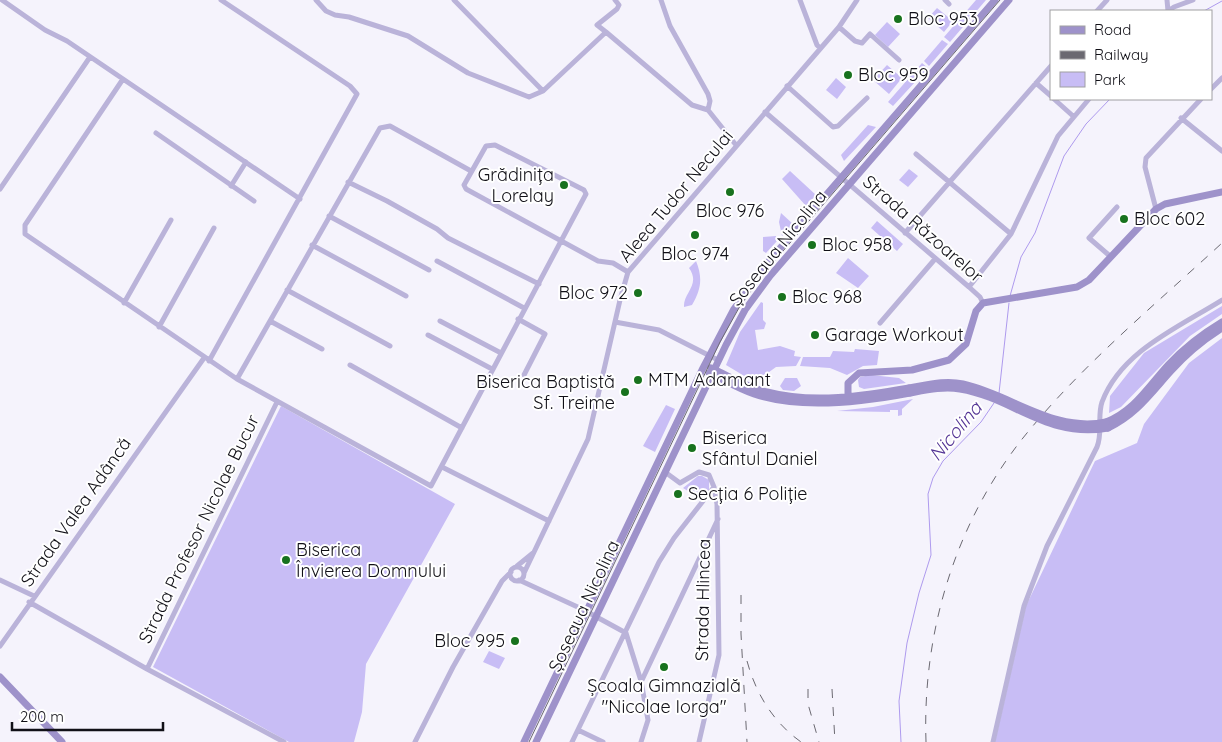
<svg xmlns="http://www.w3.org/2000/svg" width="1222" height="742" font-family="Quicksand,sans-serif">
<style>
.green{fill:#c8bdf5}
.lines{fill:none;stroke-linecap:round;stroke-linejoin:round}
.stream{stroke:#ae9aee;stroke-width:1}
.street{stroke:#bab3d9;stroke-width:5}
.secondary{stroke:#9e92ca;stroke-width:7}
.tram{stroke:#6b6971;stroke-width:1}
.rail{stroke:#6b6971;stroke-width:1;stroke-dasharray:9 9;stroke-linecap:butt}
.secondary-bridge{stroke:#9e92ca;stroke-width:7}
.poi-dot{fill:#18721e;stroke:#fff;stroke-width:2}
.labels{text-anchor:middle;stroke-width:4;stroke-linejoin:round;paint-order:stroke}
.poi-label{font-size:18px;fill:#111017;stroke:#fff;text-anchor:start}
.street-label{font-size:18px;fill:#111017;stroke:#fff}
.water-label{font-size:19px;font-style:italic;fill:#553696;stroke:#fff}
</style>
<rect width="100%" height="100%" fill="#f5f3fc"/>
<!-- green -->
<path class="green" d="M976,0H986L950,42L944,37Z
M937,8L953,21L944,32L928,18Z
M887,22L900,34L888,47L875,35Z
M942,40L948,44L929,66L924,61Z
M922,63L928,68L893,106L888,102Z
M887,65L902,78L889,94L873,80Z
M836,78L846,87L837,99L826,90Z
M868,125L876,127L844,161L841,155Z
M909,169L918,176L908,187L899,180Z
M790,171L816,195L806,206L782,179Z
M781,213L793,224L782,236L779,222Z
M877,221L903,244L897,251L871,228Z
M776,236L777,241L766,253L763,251V237Z
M848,258L869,276L858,288L836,273Z
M696,261C703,278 701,290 692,305L684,307C683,293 701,285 689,268Z
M761,302L763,303V320L766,323L764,329L755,330L758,350L780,346L795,351L794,356L801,357L796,366L776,367L761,378L751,380L726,365L740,332Z
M1222,306V314L1190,336L1121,407L1109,413L1110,396L1144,353Z
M1222,338V742H995L1026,606L1095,461L1137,443L1144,424L1189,363Z
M855,349L879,351L877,365L863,366L847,375L830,368L800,366L803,357H830L833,351L854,352Z
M871,375L899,378L906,383L864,389L859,387L858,380L860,377Z
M785,378H797L801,386L794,391L783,390L780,386Z
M913,399L902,409V415L898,416V410H890V412L837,411L873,407Z
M666,405L675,409L655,452L643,446Z
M281,406L455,504L366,664L362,712L354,742H289L153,667Z
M698,476H702L709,480V491L701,499L683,488Z
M489,651L505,658L499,669L483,662Z"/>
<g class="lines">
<!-- stream -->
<path class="stream" d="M1204,11L1222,1
M1010,296L1021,257L1035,233L1064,156L1086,124L1110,99
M999,393L1009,303
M901,742L899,701L907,643L919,593L931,555L928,494L933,478L943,461L981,422L994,403"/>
<!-- street -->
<path class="street" d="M2,0L45,30L67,41L300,199
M316,0L326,11L335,15L349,17L408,36L468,73L529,97L543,91
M454,0L543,91L606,32L692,105L708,110L736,145
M661,0L670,26L708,94L710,101L708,110
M800,0L817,45L820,48
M945,0L949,4
M1167,0L1168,11
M1097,11L1107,0
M1168,11L1174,7L1193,0
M839,27L855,41L862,43L870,34L899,60
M606,32L597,25L617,9L619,5L615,0
M123,79L25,225V234L237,379L431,486L586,194L584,190L495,145L486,146L464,185L466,189L598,261L613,263L628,272
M1036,83L1051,96
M787,86L833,127L838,126L867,98
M1211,89L1222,78
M1054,99L1073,116
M765,112L969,287L980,297L983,303
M1181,118L1222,151
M156,133L254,201
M916,154L1011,234
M348,182L387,201L437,229L448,238L539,284
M231,186L246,162
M0,189L90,57
M1156,209L1145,167L1146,158L1201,99
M329,216L429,270
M905,233L1051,66
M312,245L406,296
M1111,257L1089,238L1117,207
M437,261L524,308
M969,287L1011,234L1058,136L1089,99
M287,290L390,346
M124,303L171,220
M518,319L545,334L524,375
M270,321L322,349
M440,321L501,353
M615,322L659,330L718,360
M880,323L935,259
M159,327L214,228
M428,335L492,369
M209,361L357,94L350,86L221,0
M350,365L462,428
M237,379L380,128L390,126L471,171
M442,467L549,521
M665,472L680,483L699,472L709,475L714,487L717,504L719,655L699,742
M517,566L533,553
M510 574a7 7 0 1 1 14 0a7 7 0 1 1-14 0Z
M524,573L588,439L620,300L628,272L839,27L857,0
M0,580L34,596
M519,580L582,609L626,633L641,681L648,720L641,742
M29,602L147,669L284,742
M0,646L204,358
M147,669L277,402
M642,680L718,519
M578,730L603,742
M415,742L453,667L502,581L511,572
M572,742L659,562L674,538L714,487
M993,742L1024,606L1047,546L1097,447C1103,432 1097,417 1102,402C1121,351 1179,327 1222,300"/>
<!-- secondary -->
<path class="secondary" d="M711,368C729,376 747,387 767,392C813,404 864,396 909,388
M709,373C724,380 739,389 754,394C801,410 863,402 910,393
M848,402V383L859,373L912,370L949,360L966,344L976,311L983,303L1077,287L1089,280L1156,209L1165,204L1222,192
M1106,422C1134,411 1148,387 1168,365C1184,348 1202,334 1222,322
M1108,428C1136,415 1151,393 1171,371C1186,354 1203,340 1222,328
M0,677L62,742
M524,742L702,370L734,309L769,261L995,0
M536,742L726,345L745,310L770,276L1009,0"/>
<!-- tram -->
<path class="tram" d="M529,742L720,342L740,306L764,273L1000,0"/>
<!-- rail -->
<path class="rail" d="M741,595V634L747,742
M747,661C756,694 773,722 801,742
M808,689V704L819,742
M832,689L835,742
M926,742C922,628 958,514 1032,427C1088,360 1158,302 1222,243"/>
<!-- secondary-bridge -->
<path class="secondary-bridge" d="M909,388C927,385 945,380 963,384C1012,395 1054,433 1106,422
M910,393C926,390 944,386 960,389C1014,398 1047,439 1108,428"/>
</g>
<!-- markers -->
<g class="poi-dot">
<circle cx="898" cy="19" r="5"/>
<circle cx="848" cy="75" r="5"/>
<circle cx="564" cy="185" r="5"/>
<circle cx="730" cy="192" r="5"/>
<circle cx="1124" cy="219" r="5"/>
<circle cx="695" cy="235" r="5"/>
<circle cx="812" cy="245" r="5"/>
<circle cx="638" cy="293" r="5"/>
<circle cx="782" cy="297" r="5"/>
<circle cx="815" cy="335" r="5"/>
<circle cx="638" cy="380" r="5"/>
<circle cx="625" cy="392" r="5"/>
<circle cx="692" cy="448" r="5"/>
<circle cx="678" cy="494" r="5"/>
<circle cx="286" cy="560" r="5"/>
<circle cx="515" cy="641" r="5"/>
<circle cx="664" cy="667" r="5"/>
</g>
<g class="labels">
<!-- poi labels -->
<g class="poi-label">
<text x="908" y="25">Bloc 953</text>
<text x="858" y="81">Bloc 959</text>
<text x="554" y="181" text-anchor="end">Grădinița<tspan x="554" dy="21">Lorelay</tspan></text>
<text x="730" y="217" text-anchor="middle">Bloc 976</text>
<text x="1134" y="225">Bloc 602</text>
<text x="822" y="251">Bloc 958</text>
<text x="695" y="260" text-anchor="middle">Bloc 974</text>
<text x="628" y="299" text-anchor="end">Bloc 972</text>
<text x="792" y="303">Bloc 968</text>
<text x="825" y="341">Garage Workout</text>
<text x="648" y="386">MTM Adamant</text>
<text x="615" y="388" text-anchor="end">Biserica Baptistă<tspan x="615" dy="21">Sf. Treime</tspan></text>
<text x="702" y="444">Biserica<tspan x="702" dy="21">Sfântul Daniel</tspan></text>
<text x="688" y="500">Secția 6 Poliție</text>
<text x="296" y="556">Biserica<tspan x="296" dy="21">Învierea Domnului</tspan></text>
<text x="505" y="647" text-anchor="end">Bloc 995</text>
<text x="664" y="692" text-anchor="middle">Școala Gimnazială<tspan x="664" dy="21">"Nicolae Iorga"</tspan></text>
</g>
<!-- street labels -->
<g class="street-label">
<text transform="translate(676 196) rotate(-50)" y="6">Aleea Tudor Neculai</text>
<text transform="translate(923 229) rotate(41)" y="6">Strada Răzoarelor</text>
<text transform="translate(778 248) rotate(-51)" y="6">Șoseaua Nicolina</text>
<text transform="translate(76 512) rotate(-55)" y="6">Strada Valea Adâncă</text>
<text transform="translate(199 529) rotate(-64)" y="6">Strada Profesor Nicolae Bucur</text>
<text transform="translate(703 600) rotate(-89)" y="6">Strada Hlincea</text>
<text transform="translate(584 606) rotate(-65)" y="6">Șoseaua Nicolina</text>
</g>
<!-- water labels -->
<g class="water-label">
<text transform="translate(955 431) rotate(-50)" y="7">Nicolina</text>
</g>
</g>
<!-- legend -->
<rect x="1050" y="10" width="162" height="90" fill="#ffffff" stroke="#a09fa2"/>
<rect x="1060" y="26" width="25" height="8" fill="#9e92ca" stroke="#a09fa2"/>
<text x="1094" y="35" font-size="15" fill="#111017">Road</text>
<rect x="1060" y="51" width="25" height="8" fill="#6b6971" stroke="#a09fa2"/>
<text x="1094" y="60" font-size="15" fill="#111017">Railway</text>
<rect x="1060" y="72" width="25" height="15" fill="#c8bdf5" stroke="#a09fa2"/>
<text x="1094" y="85" font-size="15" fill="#111017">Park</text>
<!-- scale -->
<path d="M12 722v8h151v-8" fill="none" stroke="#111017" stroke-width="2.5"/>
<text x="20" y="722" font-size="15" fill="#111017" stroke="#ffffff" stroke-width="4" paint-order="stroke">200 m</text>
</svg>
